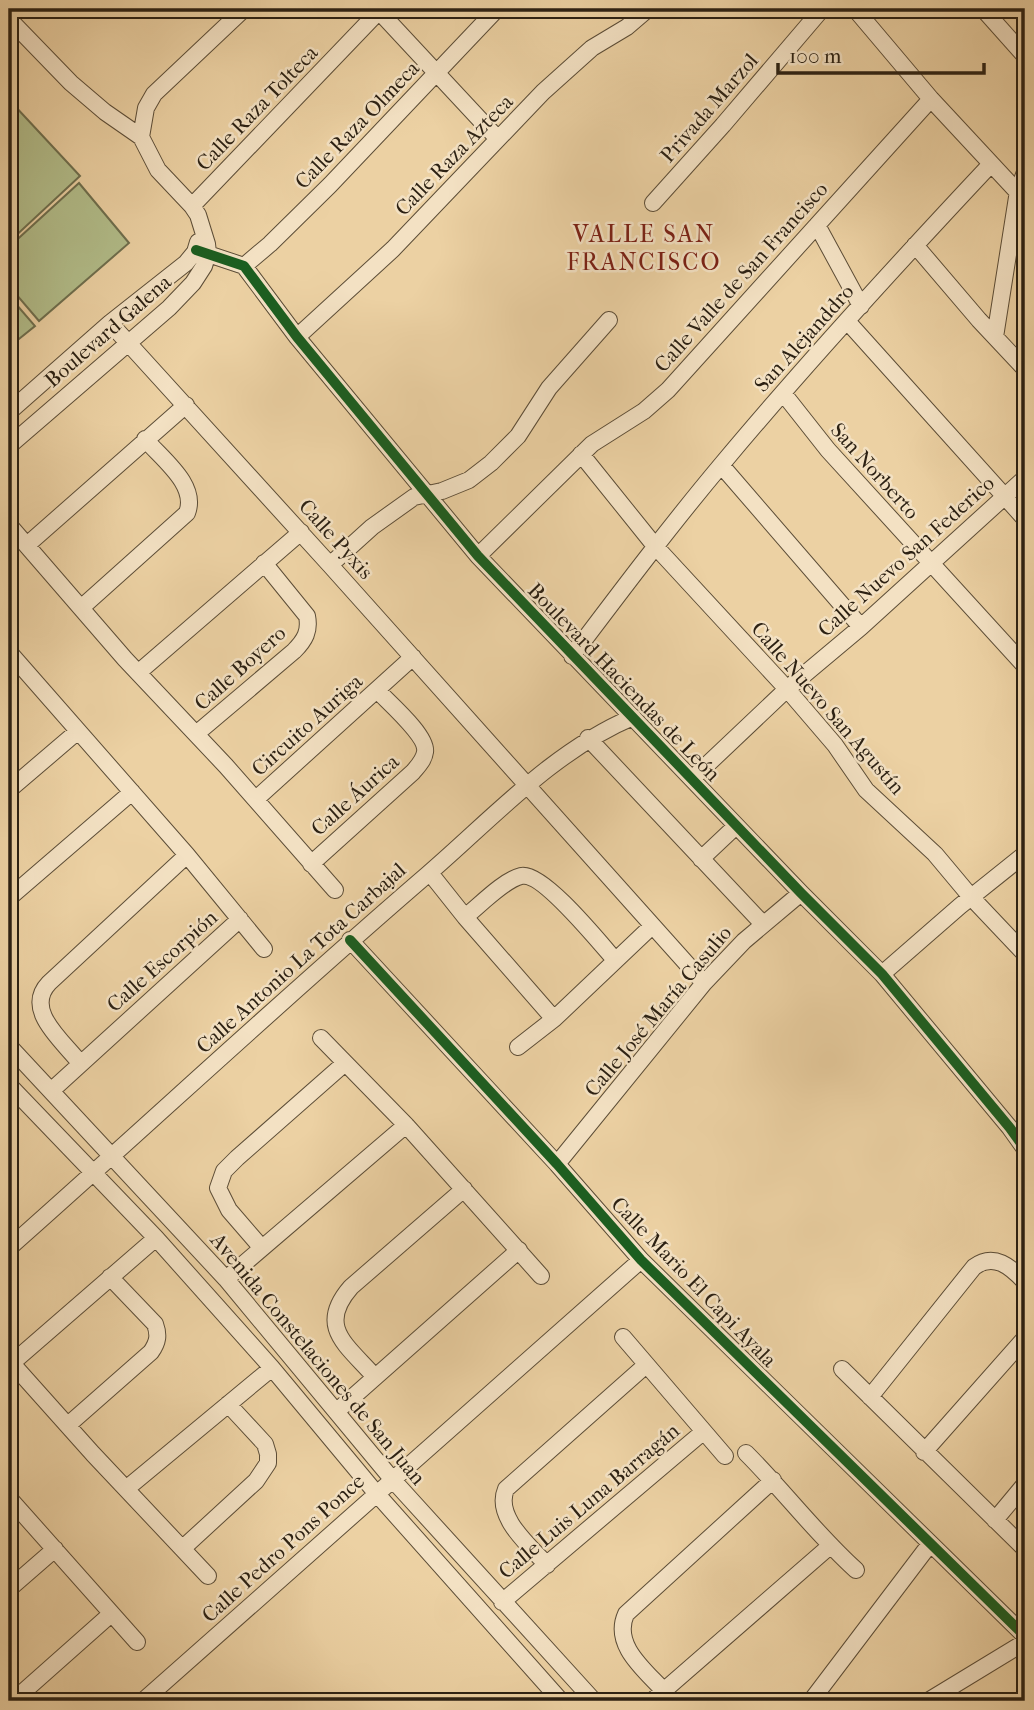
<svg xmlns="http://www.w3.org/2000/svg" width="1034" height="1710" font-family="'IM FELL French Canon',serif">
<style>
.green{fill:#b2bd8a;stroke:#6f6f4e;stroke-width:2}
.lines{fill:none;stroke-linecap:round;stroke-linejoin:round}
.minor-casing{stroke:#5c4d37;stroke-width:18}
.minor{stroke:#f3e1c3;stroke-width:16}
.cycleway-casing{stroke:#f3e1c3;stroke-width:15}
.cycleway{stroke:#1b5e20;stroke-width:10}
.labels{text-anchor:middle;stroke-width:5;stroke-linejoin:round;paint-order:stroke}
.street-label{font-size:21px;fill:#2c2113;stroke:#f3e1c3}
.quarter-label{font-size:24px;letter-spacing:2px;fill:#7a1f14;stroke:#f3e1c3}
</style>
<rect width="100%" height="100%" fill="#ecd1a3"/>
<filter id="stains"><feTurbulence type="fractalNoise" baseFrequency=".00286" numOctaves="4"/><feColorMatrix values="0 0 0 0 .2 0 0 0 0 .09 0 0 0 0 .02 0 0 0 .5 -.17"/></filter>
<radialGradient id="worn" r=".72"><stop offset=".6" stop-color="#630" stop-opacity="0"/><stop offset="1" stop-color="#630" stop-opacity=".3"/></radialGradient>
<!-- green -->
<path class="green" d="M13,104L80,176L9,242V107Z
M79,183L129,243L39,321L9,286V247Z
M9,296L35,326L9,347Z"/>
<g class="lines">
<!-- minor casing -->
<g class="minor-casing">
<path id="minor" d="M377,9L498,139
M855,9L931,99L1025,200
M983,9L1025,56
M9,19L71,83L105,112L141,137
M653,203L723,125L822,9
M192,206L381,9
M817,225L861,306
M915,245L979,320L1025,369
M196,250L244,266L297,337L478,556L801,893L882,974L1010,1128L1025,1149
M244,266L270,244L330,185L497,9
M847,321L1025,519
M110,323L330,565L704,983
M297,337L393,249L543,92L592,48L627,27L648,9
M995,337L1018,191L1025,172
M783,393L828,450L1025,666
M9,412L110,323L186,263L195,252L198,242
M9,446L169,308L193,283L204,266L208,253L207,244L198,215L192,206L158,170L141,137L146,108L154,94L244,9
M581,454L655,546L787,689L835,745L866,790L935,854L971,897L1025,954
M721,465L861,627
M9,525L125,659L226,766L335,890
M27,545L186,405
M478,556L592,444L644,411L668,390L931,99
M330,565L372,527L414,497L442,491L469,480L491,463L518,436L549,388L609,320
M81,608L187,513C198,485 162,459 145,439
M9,652L187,855L264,949
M572,656C621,591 670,526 722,464C808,361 899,262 991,164
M139,672L301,532
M196,734L294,651C305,640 310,631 307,616L264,563
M588,738L763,924
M692,779L787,689L861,627L1025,478
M9,790L78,731
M256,799L413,657
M701,859L736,826
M311,864L413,772C418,766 424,760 425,752C428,736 388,702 377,690
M430,873L465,917L554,1019
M9,898L132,792
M465,917C479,906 504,880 521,876C542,871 600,943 615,960
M350,940L557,1164L641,1260L1025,1636
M882,974L960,906L1025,854
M321,1038L406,1125L541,1276
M9,1046L226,1279L392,1479L594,1701
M518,1047L554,1019L652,926
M80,1063C63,1041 23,1010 49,983L187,855
M9,1085L156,1238L272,1368L376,1493L561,1701
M51,1091L240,919
M557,1164L704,983L744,941L801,893
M261,1247L229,1210L218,1188L224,1171L237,1158L345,1063
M9,1248C149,1124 286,996 428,874C493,818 553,751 633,717
M226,1279L406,1125
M623,1337L725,1456
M9,1360L93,1454L208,1576
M12,1363L156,1238
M842,1369L1025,1549
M375,1377C347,1345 316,1327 351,1287L464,1189
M870,1397L974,1267C994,1252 1011,1267 1025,1282
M337,1411L519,1250
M68,1425L151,1352C158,1342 159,1335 155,1324L110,1277
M924,1452L1025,1338
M746,1453C784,1491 816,1534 856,1570
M126,1489L272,1368
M9,1498L137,1642
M995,1520L1025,1484
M183,1548L256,1481L268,1463V1454L265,1444L228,1404
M547,1565C530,1546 494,1517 506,1489L646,1365
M9,1589L55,1549
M502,1602L703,1432
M664,1691C645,1670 612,1645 626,1614L773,1480
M13,1701L111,1614
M143,1701L641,1260
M652,1701L830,1546
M811,1701L930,1544
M928,1701L1025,1642"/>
</g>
<!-- minor -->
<use href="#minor" class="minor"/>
<!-- cycleway casing -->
<g class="cycleway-casing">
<path id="cycleway" d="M196,250L244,266L297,337L478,556L801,893L882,974L1010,1128L1025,1149
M350,940L557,1164L641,1260L1025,1636"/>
</g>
<!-- cycleway -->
<use href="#cycleway" class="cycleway"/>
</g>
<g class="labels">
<!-- street labels -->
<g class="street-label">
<text transform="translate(257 108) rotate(-46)" y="7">Calle Raza Tolteca</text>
<text transform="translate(709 108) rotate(-49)" y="7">Privada Marzol</text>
<text transform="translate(357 125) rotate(-46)" y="7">Calle Raza Olmeca</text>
<text transform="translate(454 155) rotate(-46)" y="7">Calle Raza Azteca</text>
<text transform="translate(741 277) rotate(-48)" y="7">Calle Valle de San Francisco</text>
<text transform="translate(108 331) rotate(-41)" y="7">Boulevard Galena</text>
<text transform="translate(804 338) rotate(-48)" y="7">San Alejanddro</text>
<text transform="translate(875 471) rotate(48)" y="7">San Norberto</text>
<text transform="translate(336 539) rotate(48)" y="7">Calle Pyxis</text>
<text transform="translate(906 556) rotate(-42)" y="7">Calle Nuevo San Federico</text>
<text transform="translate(240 668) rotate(-42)" y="7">Calle Boyero</text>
<text transform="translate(624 682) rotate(46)" y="7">Boulevard Haciendas de León</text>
<text transform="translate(828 708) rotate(49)" y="7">Calle Nuevo San Agustín</text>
<text transform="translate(307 725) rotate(-42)" y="7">Circuito Auriga</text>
<text transform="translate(355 795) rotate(-42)" y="7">Calle Áurica</text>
<text transform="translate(301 958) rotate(-42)" y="7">Calle Antonio La Tota Carbajal</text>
<text transform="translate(162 961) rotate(-42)" y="7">Calle Escorpión</text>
<text transform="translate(658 1011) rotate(-50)" y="7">Calle José María Casulio</text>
<text transform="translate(694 1282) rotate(46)" y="7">Calle Mario El Capi Ayala</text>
<text transform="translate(318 1359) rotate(50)" y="7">Avenida Constelaciones de San Juan</text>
<text transform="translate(589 1501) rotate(-40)" y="7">Calle Luis Luna Barragán</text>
<text transform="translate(283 1548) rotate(-42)" y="7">Calle Pedro Pons Ponce</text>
</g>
<!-- quarter labels -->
<g class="quarter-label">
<text x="644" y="242">VALLE SAN<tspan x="644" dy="28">FRANCISCO</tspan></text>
</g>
</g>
<!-- margin -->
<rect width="1034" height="1710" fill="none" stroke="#ecd1a3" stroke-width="35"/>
<rect x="10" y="10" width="1013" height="1689" fill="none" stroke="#2c2113" stroke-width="3.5"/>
<rect x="18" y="18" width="999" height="1675" fill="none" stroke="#2c2113" stroke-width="2"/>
<!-- scale -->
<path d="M778 63v10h206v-10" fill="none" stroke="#2c2113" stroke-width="3.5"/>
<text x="789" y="63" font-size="21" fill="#2c2113" stroke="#f3e1c3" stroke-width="5" paint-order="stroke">100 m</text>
<rect width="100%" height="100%" filter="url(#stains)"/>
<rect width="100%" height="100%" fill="url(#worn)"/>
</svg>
